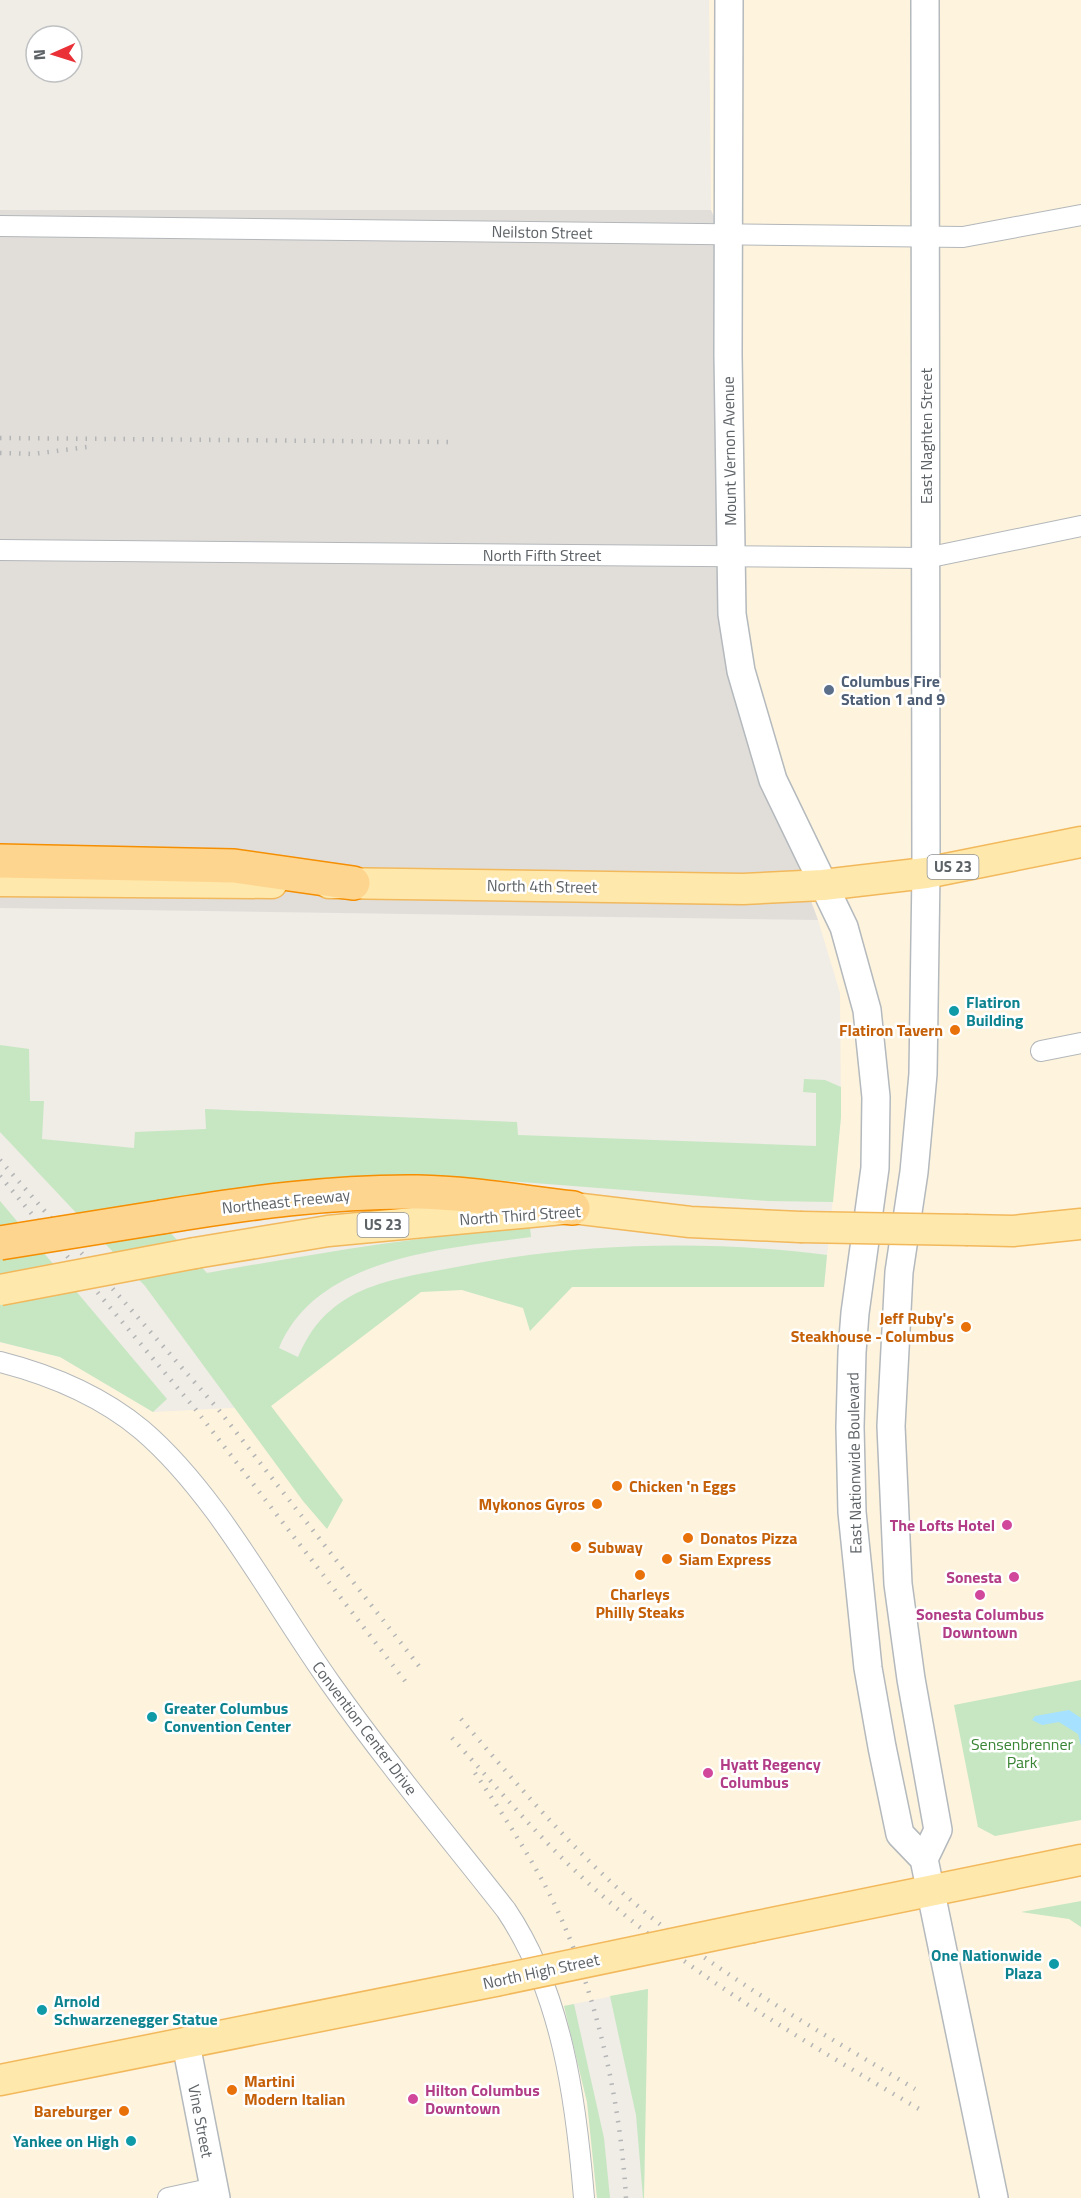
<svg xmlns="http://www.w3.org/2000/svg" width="1081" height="2198" font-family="'Titillium Web',sans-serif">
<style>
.commercial{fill:#fef3dc}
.industrial{fill:#e1deda}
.green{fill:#c6e7c2}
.water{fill:#a6e2ff}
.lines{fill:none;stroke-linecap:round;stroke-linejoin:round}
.street-casing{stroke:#b3b7ba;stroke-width:22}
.secondary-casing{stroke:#b4b9bd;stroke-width:30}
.primary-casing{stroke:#f2b85c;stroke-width:33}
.highway-casing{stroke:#f58e00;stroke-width:36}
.street{stroke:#fff;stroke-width:20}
.secondary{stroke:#fff;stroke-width:27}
.primary{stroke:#ffe8ab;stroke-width:30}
.highway{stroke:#fdd58f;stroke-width:33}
.rail{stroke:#b4b5b6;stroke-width:4.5;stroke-dasharray:1.5 8;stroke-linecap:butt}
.primary-bridge-casing{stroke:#f2b85c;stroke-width:33;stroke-linecap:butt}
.highway-bridge-casing{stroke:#f58e00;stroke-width:36;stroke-linecap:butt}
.primary-bridge{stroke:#ffe8ab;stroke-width:30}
.highway-bridge{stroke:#fdd58f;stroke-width:33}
.service-dot{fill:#5c6f8a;stroke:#fff;stroke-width:2}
.culture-dot{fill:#0f9aa8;stroke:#fff;stroke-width:2}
.food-dot{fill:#e8710a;stroke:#fff;stroke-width:2}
.hotel-dot{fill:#d1479c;stroke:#fff;stroke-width:2}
.labels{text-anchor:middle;stroke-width:5;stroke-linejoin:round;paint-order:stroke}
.shield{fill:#fff;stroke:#8e9194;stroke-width:1.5}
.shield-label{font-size:15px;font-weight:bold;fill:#5d6266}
.street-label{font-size:16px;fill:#5d6266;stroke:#fff}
.service-label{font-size:16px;font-weight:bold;fill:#4e5e75;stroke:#fff;text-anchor:start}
.culture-label{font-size:16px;font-weight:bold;fill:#0d838f;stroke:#fff;text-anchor:start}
.food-label{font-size:16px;font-weight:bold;fill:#c56008;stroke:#fff;text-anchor:start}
.hotel-label{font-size:16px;font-weight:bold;fill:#b23c85;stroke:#fff;text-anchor:end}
.park-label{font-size:16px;fill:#3a8535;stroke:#fff}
</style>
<rect width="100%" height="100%" fill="#f0ece6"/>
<!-- commercial -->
<path class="commercial" d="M709,0H1081V2198H644L647,1989L564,2006L587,2102L597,2198H0V1342L60,1357L153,1412L271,1406L421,1291L462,1290L523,1308L530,1330L572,1287L824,1286L841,1117L840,993L818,920L754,747L735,679L728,250L711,210Z"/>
<!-- industrial -->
<path class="industrial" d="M0,210H711L728,250L727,603L754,747L818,920L0,908Z"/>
<!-- green -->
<path class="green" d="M0,1045L29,1049L30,1101H44L42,1139L134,1148L135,1132L206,1129L205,1109L517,1122L518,1135L816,1146V1093L803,1092L804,1079L825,1080L841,1087V1117L833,1202L768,1201L441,1176L362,1178L146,1206L207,1273C314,1254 421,1235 530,1228L531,1237C446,1249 317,1256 279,1348L298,1357C309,1332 322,1314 346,1299C375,1281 414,1275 446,1269C571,1243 701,1239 827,1255L824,1287H572L530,1331L523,1308L462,1290L421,1292L271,1406L343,1500L327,1529L303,1501L145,1286L0,1132Z
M0,1201L167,1399L153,1412L60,1357L0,1342Z
M1081,1680V1820L995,1836L978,1827L954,1705Z
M1081,1901V1927L1069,1919L1021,1912Z
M648,1989L644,2198H643L636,2115L610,1996Z
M574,2004L604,2138L610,2198H597L587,2102L564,2006Z"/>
<!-- water -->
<path class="water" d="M1069,1710L1081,1718V1746L1078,1734L1059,1722L1042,1725L1032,1720L1035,1716Z"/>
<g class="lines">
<!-- street casing -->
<g class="street-casing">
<path id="street" d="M0,226L963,237L1081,215
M0,550L926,558L1081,526
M1041,1051L1081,1043
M0,1362C51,1375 101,1396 142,1430C217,1494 273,1603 331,1684C386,1762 447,1835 506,1910C562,1993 576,2100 584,2198
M168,2198L214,2188"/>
</g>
<!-- secondary casing -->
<g class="secondary-casing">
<path id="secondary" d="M729,0L728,355L732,614L741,671L773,780L844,927L867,1010L876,1097L875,1168L855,1313L852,1352L850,1427L852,1512L868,1668L882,1747L900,1834L924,1859L994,2198
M924,1859L938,1830L911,1679L898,1584L891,1426L899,1272L914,1172L923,1074L926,873L925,0
M186,2044L216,2198"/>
</g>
<!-- primary casing -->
<g class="primary-casing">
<path id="primary" d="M0,881L272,883
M329,883L743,889L823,885L926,873L1081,842
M968,1230L1013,1231L1081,1224
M195,1253L328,1231L573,1208L690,1222L800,1227
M753,1927L1081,1860
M0,2080L495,1981"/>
</g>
<!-- highway casing -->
<g class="highway-casing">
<path id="highway" d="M0,861L234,866L353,883
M162,1217C248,1203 331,1191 418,1192C470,1193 521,1202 573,1208"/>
</g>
<!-- street -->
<use href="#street" class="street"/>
<!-- secondary -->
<use href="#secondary" class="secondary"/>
<!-- primary -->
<use href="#primary" class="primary"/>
<!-- highway -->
<use href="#highway" class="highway"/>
<!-- rail -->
<path class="rail" d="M0,438L448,442
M0,453L33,454L94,446
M0,1160L218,1409L422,1670
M0,1176L196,1410L405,1681
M461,1719C513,1780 565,1841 625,1895C712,1972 816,2029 915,2089
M452,1738C496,1786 538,1837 586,1881C684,1972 804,2041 919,2109
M475,1773C498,1807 521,1842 541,1878C592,1970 620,2093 626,2198"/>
<!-- primary-bridge casing -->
<g class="primary-bridge-casing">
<path id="primary-bridge" d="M800,1227L968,1230
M0,1290L195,1253
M495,1981L753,1927"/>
</g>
<!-- highway-bridge casing -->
<g class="highway-bridge-casing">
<path id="highway-bridge" d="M0,1243L162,1217"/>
</g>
<!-- primary-bridge -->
<use href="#primary-bridge" class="primary-bridge"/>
<!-- highway-bridge -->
<use href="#highway-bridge" class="highway-bridge"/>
</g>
<!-- markers -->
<circle class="service-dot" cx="829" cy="690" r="6"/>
<g class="culture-dot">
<circle cx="954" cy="1011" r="6"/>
<circle cx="152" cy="1717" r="6"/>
<circle cx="1054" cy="1964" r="6"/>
<circle cx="42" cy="2010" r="6"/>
<circle cx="131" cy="2141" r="6"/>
</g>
<g class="food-dot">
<circle cx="955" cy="1030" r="6"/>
<circle cx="966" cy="1327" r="6"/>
<circle cx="617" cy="1486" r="6"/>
<circle cx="597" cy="1504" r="6"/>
<circle cx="688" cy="1538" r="6"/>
<circle cx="576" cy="1547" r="6"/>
<circle cx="667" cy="1559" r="6"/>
<circle cx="640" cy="1575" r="6"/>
<circle cx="232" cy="2090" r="6"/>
<circle cx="124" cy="2111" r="6"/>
</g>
<g class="hotel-dot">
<circle cx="1007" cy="1525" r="6"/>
<circle cx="1014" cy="1577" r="6"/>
<circle cx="980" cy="1595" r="6"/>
<circle cx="708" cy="1773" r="6"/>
<circle cx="413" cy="2099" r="6"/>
</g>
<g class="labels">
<!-- shield labels -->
<g class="shield">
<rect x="927.5" y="855" width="51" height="24" rx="4.5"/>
<rect x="357.5" y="1213" width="51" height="24" rx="4.5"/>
</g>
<g class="shield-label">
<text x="953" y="872">US 23</text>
<text x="383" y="1230">US 23</text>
</g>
<!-- street labels -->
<g class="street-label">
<text transform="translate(542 232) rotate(1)" y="6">Neilston Street</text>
<text transform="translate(926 436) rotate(-90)" y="6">East Naghten Street</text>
<text transform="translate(729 451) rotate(-91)" y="6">Mount Vernon Avenue</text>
<text x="542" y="561">North Fifth Street</text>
<text transform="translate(542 886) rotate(1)" y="6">North 4th Street</text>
<text transform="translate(286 1201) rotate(-6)" y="6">Northeast Freeway</text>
<text transform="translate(520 1215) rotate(-4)" y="6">North Third Street</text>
<text transform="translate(854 1463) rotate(-91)" y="6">East Nationwide Boulevard</text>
<text transform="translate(365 1728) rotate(53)" y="6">Convention Center Drive</text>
<text transform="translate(541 1971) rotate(-12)" y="6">North High Street</text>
<text transform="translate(201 2121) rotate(79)" y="6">Vine Street</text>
</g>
<!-- service labels -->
<g class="service-label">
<text x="841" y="687">Columbus Fire<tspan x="841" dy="18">Station 1 and 9</tspan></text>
</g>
<!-- culture labels -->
<g class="culture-label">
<text x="966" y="1008">Flatiron<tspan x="966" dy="18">Building</tspan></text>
<text x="164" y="1714">Greater Columbus<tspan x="164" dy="18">Convention Center</tspan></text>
<text x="1042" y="1961" text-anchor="end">One Nationwide<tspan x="1042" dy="18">Plaza</tspan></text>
<text x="54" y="2007">Arnold<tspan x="54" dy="18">Schwarzenegger Statue</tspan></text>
<text x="119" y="2147" text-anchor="end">Yankee on High</text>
</g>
<!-- food labels -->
<g class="food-label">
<text x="943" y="1036" text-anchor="end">Flatiron Tavern</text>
<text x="954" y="1324" text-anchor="end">Jeff Ruby's<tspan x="954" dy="18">Steakhouse - Columbus</tspan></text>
<text x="629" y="1492">Chicken 'n Eggs</text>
<text x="585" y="1510" text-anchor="end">Mykonos Gyros</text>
<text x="700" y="1544">Donatos Pizza</text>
<text x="588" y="1553">Subway</text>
<text x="679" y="1565">Siam Express</text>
<text x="640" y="1600" text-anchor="middle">Charleys<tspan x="640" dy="18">Philly Steaks</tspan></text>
<text x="244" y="2087">Martini<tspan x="244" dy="18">Modern Italian</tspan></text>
<text x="112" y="2117" text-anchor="end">Bareburger</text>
</g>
<!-- hotel labels -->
<g class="hotel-label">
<text x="995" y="1531">The Lofts Hotel</text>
<text x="1002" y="1583">Sonesta</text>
<text x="980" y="1620" text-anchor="middle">Sonesta Columbus<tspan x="980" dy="18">Downtown</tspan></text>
<text x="720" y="1770" text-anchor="start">Hyatt Regency<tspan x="720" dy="18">Columbus</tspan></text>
<text x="425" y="2096" text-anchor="start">Hilton Columbus<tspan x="425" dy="18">Downtown</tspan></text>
</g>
<!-- park labels -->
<g class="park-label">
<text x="1022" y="1750">Sensenbrenner<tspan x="1022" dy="18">Park</tspan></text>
</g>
</g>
<!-- north arrow -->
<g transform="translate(54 54) rotate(267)"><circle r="28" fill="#ffffff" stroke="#bec0c2" stroke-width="1.5"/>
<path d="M0-4.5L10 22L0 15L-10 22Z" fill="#ea3137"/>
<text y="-9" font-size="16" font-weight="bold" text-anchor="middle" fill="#5d6266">N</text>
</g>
</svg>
